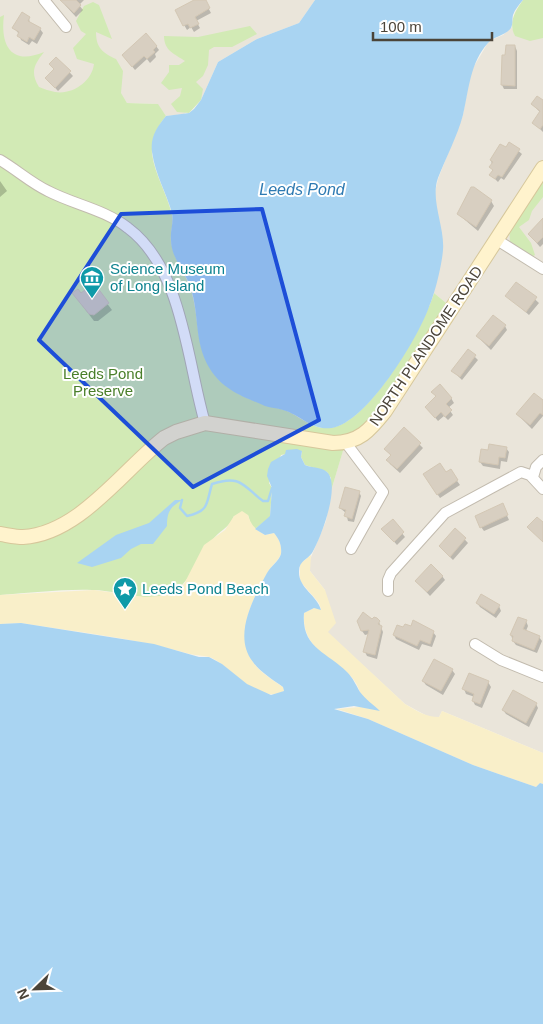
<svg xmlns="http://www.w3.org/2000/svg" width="543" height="1024" font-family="Arial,sans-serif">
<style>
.residential{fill:#eae5da}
.green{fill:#d2eab5}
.sand{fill:#f9efc9}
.water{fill:#a9d4f2}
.shadow{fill:#0003}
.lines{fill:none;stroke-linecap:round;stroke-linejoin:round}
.stream{stroke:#a9d4f2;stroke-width:2.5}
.building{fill:#d8cfc1;stroke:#d3c7b4}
.minor-casing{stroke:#c2bbae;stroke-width:12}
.secondary-casing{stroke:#d6c79b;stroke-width:16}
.minor{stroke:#fff;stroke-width:10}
.secondary{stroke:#fff3cd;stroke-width:14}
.marked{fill:#1d4ed8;fill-opacity:0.2;stroke:#1d4ed8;stroke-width:4;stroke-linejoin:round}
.labels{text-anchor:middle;stroke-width:4;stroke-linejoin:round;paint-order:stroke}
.culture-label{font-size:15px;fill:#0d838f;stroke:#fff;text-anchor:start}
.street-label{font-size:15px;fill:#4b4439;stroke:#fff}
.park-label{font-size:15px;fill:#4a7f2a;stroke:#fff}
.water-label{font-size:16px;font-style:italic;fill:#2e7ab2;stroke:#fff}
</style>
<rect width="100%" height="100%" fill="#f6f3ec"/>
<!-- residential -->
<path class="residential" d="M0,0H315L299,23L257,39L218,62L201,100L184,114L166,116L157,104L127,103L104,69L63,114L0,59Z
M512,27L515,36L543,38V753L442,711L439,717H429L405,704L327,632L325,590L310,571L309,562L326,521L331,491L345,443L451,307L434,293L436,279L435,192L438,179L463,115L470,73L489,41L503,35Z"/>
<!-- green -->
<path class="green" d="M523,0H543V38L530,41L515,36C508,23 515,11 523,0Z
M93,2L99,5L112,39L96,32C96,48 103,53 116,59L123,71L121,93L127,103L158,104L166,116C158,125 151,141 152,154C155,175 167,194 172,215C174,224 170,232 171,241C173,257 182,268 188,282C200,310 194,340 209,366C223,391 255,403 281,409C299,414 309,429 328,428C367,428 424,326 434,293L451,307L385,411L345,444L331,491V478L327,472L305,465L301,457L302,451L281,455L269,483L272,488L270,517L255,529L251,525L248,515L234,516C230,528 218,531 212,541C202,555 189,582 175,591C150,606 120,590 92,590C62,589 31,593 0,595V17L4,15C0,45 11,66 44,52C34,65 30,72 39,87C44,89 50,91 55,92C73,95 92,81 94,64L77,59L73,48L86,34L81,31L76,21L84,6Z
M250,26L257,34L232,47H214L209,50L208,65L203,76L196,82L203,89L201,100L189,113L177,112L171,104L180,96L182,88L169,90L161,83L169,72V65H179L185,61C175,54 164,51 164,36L198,37Z
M543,170V197L532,211L529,220L519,227L531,243L535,255L531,257L510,243L509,225Z"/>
<!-- sand -->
<path class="sand" d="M242,511L248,515C251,525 255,529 265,535L274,533C279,539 282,545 281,554C279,560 271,566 268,572C252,600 235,632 253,662C259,672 274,681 283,687L284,691C257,705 234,669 212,658C206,655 197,656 190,654C135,638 77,632 21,623L0,624V595L94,590L145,597L160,596L175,591L184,584L204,545L225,530L234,516Z
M311,555L310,571L325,590L336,623L328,632L405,704C417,711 426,717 439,717L442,711L543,753V784L540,783L536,787L473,765L368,719L331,707L338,709L360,707C361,703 362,696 360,692C351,659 301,659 304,613L314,608L321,609L319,603L300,581V564Z"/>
<!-- water -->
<path class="water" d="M315,0H523C519,5 515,9 513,15C512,20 513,24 511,28C505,36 494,36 488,43C470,63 469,89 463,115C457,137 446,157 438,178C430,200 445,227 443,250C442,264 435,294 429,307C417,340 367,422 332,428C312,431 301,415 283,410C277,408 271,408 265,406C244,397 223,390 210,369C192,340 201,310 188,281C182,268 171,256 171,240C170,230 174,223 172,213C166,192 155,174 152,152C150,137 157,127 166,116L189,113L194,109L201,100L218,62L257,39L299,23Z
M297,449L302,451L301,457L305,465C312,468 322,467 327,472C341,485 321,538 312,553C308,559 299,561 299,571C298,588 317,595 321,610L314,608L304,613C301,648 327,652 347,672C353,678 356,685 360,692C365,699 374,705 380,711L354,706L334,709L368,719L473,765L536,787L540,783L543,784V1024H0V624L21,623L154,644L199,657H209L222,664L247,684L271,695L284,691L283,687C273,680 260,672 253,662C232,636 254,597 267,573C271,566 279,561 281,554C282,545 279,539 274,533L265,535L255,529L270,516L272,488L267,476L268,469L271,462L285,454L286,450Z
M175,500H182C170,507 167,512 167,526L153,544H141L131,549L121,558L92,567L77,563L116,535L149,523Z"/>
<!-- shadow -->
<path class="shadow" d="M64,0H84L79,5L83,10L76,17L65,5Z
M196,0H204L211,13L196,21L200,28L194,32L191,27L187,30L176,11Z
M29,18L30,24L40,29L43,33L37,44L32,41L29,45L21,40L19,34L14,28Z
M156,46L159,50L155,54L156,57L150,63L147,59L135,70L126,59Z
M515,46L517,51V89H504L502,85L507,56Z
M56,58L73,76L58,91L46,78L54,70L51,64Z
M543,101V132L534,123L541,113L532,104Z
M510,144L522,154L504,180L501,178L498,182L491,175L493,171L491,160Z
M0,181L7,191L0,197Z
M491,201L494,206L478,231L458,214Z
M543,220V244L540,247L529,234Z
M517,283L539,303L529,315L507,296Z
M93,285L112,310L98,321H94L78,300L81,294Z
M505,326L507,330L491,350L477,336Z
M468,350L478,360L462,380L453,371Z
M433,392L451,398L454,403L448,408L453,415L448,420L444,416L438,421L426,407L437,397Z
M543,402V416L532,429L518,415Z
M404,429L423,448L400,473L390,464L388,460L391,456L386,449Z
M506,448L509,452L507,462L501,461L500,469L483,466L480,462L489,451Z
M450,471L460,485L440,498L427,479Z
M359,492L361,496L354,522L348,521L346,513L340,508Z
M504,509L509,520L484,531L481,527Z
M392,521L405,537L397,545L383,529Z
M456,530L468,543L453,560L440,547Z
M442,576L445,580L430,596L416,581Z
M477,603L499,606L501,611L496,618L480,607Z
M372,621L379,622L383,632L377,659L367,656L365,652L369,634L365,635L362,631Z
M526,621L528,626L526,631L539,637L542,641L537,653L516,645L513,641L511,635Z
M433,632L436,636L432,647L422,644L419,650L396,639L394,635Z
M452,670L455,674L443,695L426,685L423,681Z
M488,682L491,687L482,708L475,705L473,701L475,697L466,694L464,689Z
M536,704L538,708L529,727L506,714L503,710Z"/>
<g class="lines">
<!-- stream -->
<path class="stream" d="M182,500L180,508L187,516C210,511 206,503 212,484C241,474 243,486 263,501H268L272,488"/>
</g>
<!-- building -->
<path class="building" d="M60,0H76L81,5L74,13Z
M194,0H206L210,8L195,17L199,24L190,28L188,24L183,26L175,10Z
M22,12L30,17L28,21L41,28L34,40L29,37L27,42L17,36L19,32L12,28Z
M146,33L157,46L153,50L155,52L147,59L144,56L132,67L122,55Z
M506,45H515V86L501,85L502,55H505Z
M56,57L71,71L55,88L45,78L54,69L49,64Z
M537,96L543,100V125L540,129L532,123L540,111L531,104Z
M509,142L520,149L502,177L498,175L495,179L489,175L493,170L489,167L493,162L490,160L500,144L506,147Z
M471,187H474L492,200L476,227L457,214Z
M543,218V237L537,243L528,234Z
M516,282L537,297L526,312L505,296Z
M94,283L109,303L94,315L89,314L72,293L78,289L81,293Z
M493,315L506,325L489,346L476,336Z
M468,349L476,355L460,377L451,371Z
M440,384L452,398L446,404L452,410L445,417L441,412L435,418L425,407L436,396L431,392Z
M534,393L543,400V415L540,413L530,425L516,414Z
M404,427L421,443L397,469L386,460L391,455L384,449Z
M489,444L507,447L505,458L499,457L498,465L479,462L481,449L488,450Z
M440,463L446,472L451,469L458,480L437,495L423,474Z
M345,487L360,491L352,519L344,516L346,510L339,508Z
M503,503L508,515L480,528L475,516Z
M537,517L543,522V542L527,527Z
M393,519L404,532L394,542L381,529Z
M455,528L466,538L450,557L439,546Z
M431,564L443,576L427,592L415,581Z
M481,594L500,605L494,614L476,603Z
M363,612L372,619L374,617L377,618L380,621L378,624L382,626L375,655L363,652L369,630L361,631L357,621Z
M518,617L527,620L523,629L540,636L534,650L512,641L513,636L510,635Z
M413,620L434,631L430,644L420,640L417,646L393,635L397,625L403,627L405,624L411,626Z
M434,659L453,669L441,691L422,681Z
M469,673L489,681L480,704L472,701L474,694L462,689Z
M513,690L537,703L526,723L502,710Z"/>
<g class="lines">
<!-- minor casing -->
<g class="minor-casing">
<path id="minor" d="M44,0L66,27
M0,160C17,170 31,183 48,191C75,205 104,209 128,228C183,269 187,362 205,423
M497,240L543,269
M346,443L383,492L351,549
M533,477L536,467L543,460
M388,591V580L391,573L445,513L521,472L530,475L543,489
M475,644L501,660L543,677"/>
</g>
<!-- secondary casing -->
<g class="secondary-casing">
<path id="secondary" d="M0,534C7,535 16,537 23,537C79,534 123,470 164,438L176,432L205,423L333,443C359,443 370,430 385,411L543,168"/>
</g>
<!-- minor -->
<use href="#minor" class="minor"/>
<!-- secondary -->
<use href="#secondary" class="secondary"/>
</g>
<!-- marked area -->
<path class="marked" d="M262,209L319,420L193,487L39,340L121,214Z"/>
<!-- icons -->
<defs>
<g id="museum-pin" transform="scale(1.25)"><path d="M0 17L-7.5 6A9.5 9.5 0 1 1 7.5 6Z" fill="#0f9aa8" stroke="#fff"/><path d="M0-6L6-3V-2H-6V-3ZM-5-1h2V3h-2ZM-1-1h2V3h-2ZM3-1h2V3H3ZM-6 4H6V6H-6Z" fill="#fff"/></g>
<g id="sight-pin" transform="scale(1.25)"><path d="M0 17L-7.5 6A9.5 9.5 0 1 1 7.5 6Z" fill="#0f9aa8" stroke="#fff"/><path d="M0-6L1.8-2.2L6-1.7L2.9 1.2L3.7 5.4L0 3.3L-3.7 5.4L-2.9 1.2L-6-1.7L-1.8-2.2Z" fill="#fff"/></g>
</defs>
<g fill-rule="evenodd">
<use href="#museum-pin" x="92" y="278"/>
<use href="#sight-pin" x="125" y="589"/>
</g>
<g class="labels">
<!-- culture labels -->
<g class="culture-label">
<text x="110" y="274">Science Museum<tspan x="110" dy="17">of Long Island</tspan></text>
<text x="142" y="594">Leeds Pond Beach</text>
</g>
<!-- street labels -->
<g class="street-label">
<text transform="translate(426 346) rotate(-56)" y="5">NORTH PLANDOME ROAD</text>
</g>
<!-- park labels -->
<g class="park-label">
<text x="103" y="379">Leeds Pond<tspan x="103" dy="17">Preserve</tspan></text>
</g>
<!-- water labels -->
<g class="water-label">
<text x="302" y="195">Leeds Pond</text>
</g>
</g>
<!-- north arrow -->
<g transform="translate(35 989) rotate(247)" stroke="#ffffff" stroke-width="4" paint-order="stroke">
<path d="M0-4L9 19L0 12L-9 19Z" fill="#4b4439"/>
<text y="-8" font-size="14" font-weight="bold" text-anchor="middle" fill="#4b4439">N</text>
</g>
<!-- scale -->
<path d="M373 32v8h119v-8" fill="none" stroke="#4b4439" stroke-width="2.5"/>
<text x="380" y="32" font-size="15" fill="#4b4439" stroke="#ffffff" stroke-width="4" paint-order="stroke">100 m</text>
</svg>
